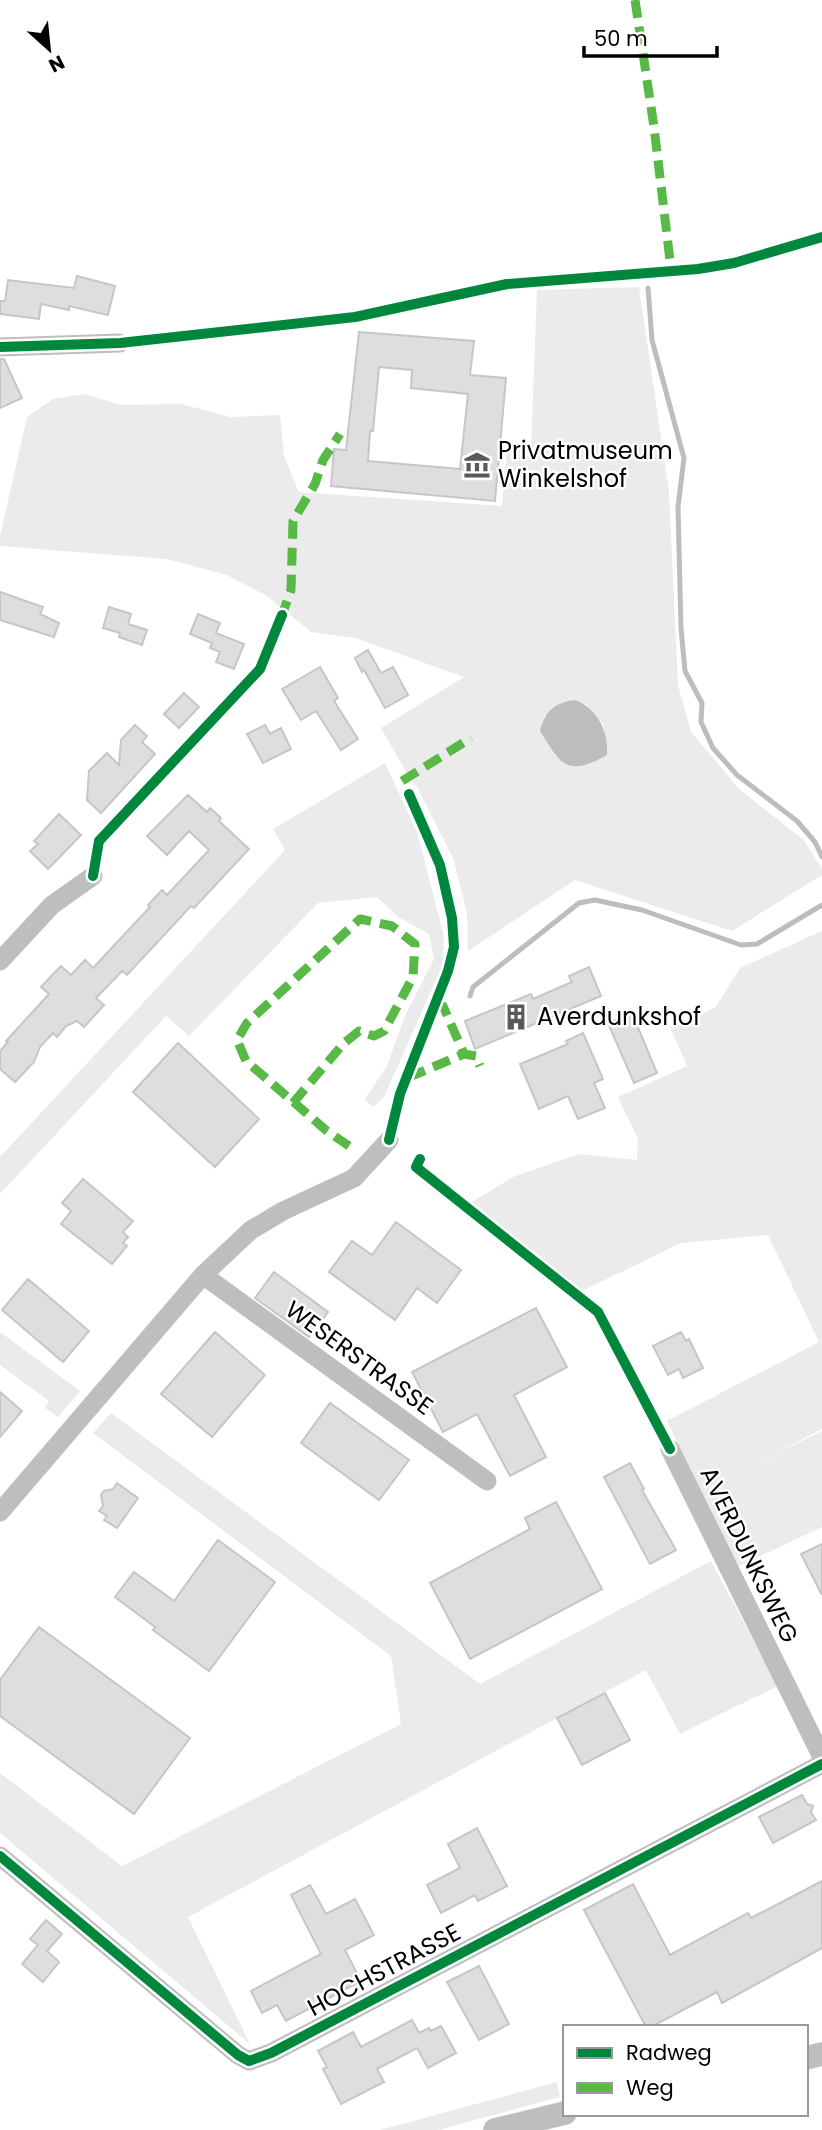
<svg xmlns="http://www.w3.org/2000/svg" width="822" height="2130" font-family="Poppins,sans-serif">
<style>
.green{fill:#ebebeb;fill-rule:evenodd}
.water{fill:#bdbdbd}
.lines{fill:none;stroke-linecap:round;stroke-linejoin:round}
.stream{stroke:#bdbdbd;stroke-width:5}
.building{fill:#dedede;stroke:#c6c6c6;stroke-width:2;fill-rule:evenodd}
.major-casing{stroke:#dbdbdb;stroke-width:24}
.minor{stroke:#bebebe;stroke-width:19}
.major{stroke:#bebebe;stroke-width:23}
.quiet{stroke:#58b947;stroke-width:9;stroke-dasharray:18 9;stroke-linecap:butt}
.cycleway-casing{stroke:#fff;stroke-width:15}
.cycleway{stroke:#00873e;stroke-width:10}
.labels{text-anchor:middle;stroke-width:5;stroke-linejoin:round;paint-order:stroke}
.poi-label{font-size:24px;fill:#000;stroke:#fff;text-anchor:start}
.street-label{font-size:24px;fill:#000;stroke:#fff}
</style>
<rect width="100%" height="100%" fill="#fff"/>
<!-- green -->
<path class="green" d="M639,287L669,492L678,685L691,732L740,790L804,840L822,869V875L732,931L575,880L468,951L467,913L453,858L416,785L414,786L381,728L464,677L355,638L311,632L267,596L227,575L167,559L0,546V536L27,417L53,399L84,394L122,405L181,404L230,417L280,415L284,456L299,492L502,506L507,446L531,447L537,290ZM586,704L603,724L607,754L590,764L572,766L546,740L540,730L544,717Z
M385,763L417,832L444,936L443,964L384,1097L373,1107L365,1099L387,1066L404,1018L434,959L429,934L398,917L377,897L318,903L189,1036L166,1016L0,1194V1157L285,850L273,829Z
M822,931V1429L757,1463L822,1431V1527L737,1567L667,1421L819,1342L768,1235L681,1243L582,1291L472,1202L513,1177L579,1154L637,1160L638,1139L618,1097L687,1066L670,1027L715,1008L740,968Z
M0,1332L80,1391L58,1417L45,1408L49,1401L0,1365Z
M111,1413L480,1684L711,1561L778,1686L680,1734L646,1670L188,1917L250,2044L0,1833V1773L122,1866L401,1724L391,1656L93,1433Z
M557,2082L560,2097L438,2130H380Z"/>
<!-- water -->
<path class="water" d="M575,700C597,708 609,731 607,755C566,778 561,764 540,731C545,711 554,703 575,700Z"/>
<g class="lines">
<!-- stream -->
<path class="stream" d="M648,288L652,340L684,458L678,507L681,628L685,671L702,703L701,722L713,748L737,775L797,821L815,842L822,857
M470,996L473,987L579,903L595,900L642,910L741,945L757,944L822,905"/>
</g>
<!-- building -->
<path class="building" d="M77,276L115,286L108,315L69,306V310L41,304L39,319L0,314V301H5L8,280L74,288Z
M359,332L474,341L470,375L506,378L495,501L331,486L334,449L346,450ZM379,367L412,370L411,388L468,394L460,469L368,461L370,431H373Z
M0,359H4L22,398L0,408Z
M0,592L43,607L40,614L59,623L54,637L0,620Z
M109,607L131,614L128,624L147,630L142,645L119,637L120,633L103,628Z
M198,614L220,623L216,633L244,644L234,669L216,662L220,652L210,648L212,643L190,634Z
M368,650L381,673L393,667L408,695L385,708L364,670L362,672L355,658Z
M320,667L338,698L334,701L358,739L341,750L316,711L301,720L282,689Z
M184,693L199,707L179,728L164,714Z
M135,725L147,736L142,742L155,754L101,813L87,800L89,771L107,753L119,765L121,740Z
M265,725L270,734L281,728L291,749L263,763L247,734Z
M188,795L207,812L210,808L221,818L219,821L249,849L194,908L191,906L127,975L122,971L96,998L104,1005L84,1027L77,1021L66,1026L57,1037L53,1033L40,1047L34,1062L15,1082L0,1069V1051L8,1042L6,1041L49,994L41,987L61,966L71,975L85,960L93,968L150,907L148,905L162,890L167,895L209,850L189,831L167,855L147,836Z
M59,814L81,835L48,869L30,851L38,844L34,841Z
M589,967L601,996L475,1049L465,1021L531,994L533,999L572,982L569,976Z
M632,1013L657,1073L634,1083L608,1023Z
M583,1033L603,1079L594,1083L605,1108L578,1119L568,1096L539,1109L520,1064L568,1044L566,1041Z
M178,1043L259,1119L215,1167L133,1092Z
M83,1179L133,1221L123,1232L128,1237L123,1243L127,1246L112,1264L61,1224L71,1211L62,1203Z
M396,1222L461,1270L437,1303L417,1288L395,1320L329,1272L352,1241L372,1255Z
M274,1272L328,1312L309,1337L255,1298Z
M28,1279L89,1331L63,1362L2,1310Z
M536,1308L567,1367L514,1395L546,1457L510,1476L477,1414L443,1432L412,1372Z
M215,1332L265,1375L212,1437L161,1394Z
M681,1332L686,1341L689,1339L703,1368L683,1378L679,1369L668,1375L653,1346Z
M0,1392L22,1411L0,1437Z
M330,1403L409,1460L379,1500L301,1443Z
M630,1463L644,1489L642,1490L676,1550L650,1564L604,1477Z
M117,1483L138,1498L117,1528L104,1520L107,1516L99,1511L103,1506L101,1495L104,1491L113,1489Z
M556,1502L602,1589L470,1659L430,1583L530,1529L525,1518Z
M218,1540L275,1582L209,1671L153,1630L155,1627L115,1597L134,1572L174,1601Z
M822,1544V1595L801,1554Z
M39,1627L190,1738L134,1814L0,1716V1680Z
M605,1693L630,1740L582,1765L557,1718Z
M802,1795L807,1804L813,1806L811,1812L816,1820L773,1843L759,1817Z
M477,1828L507,1886L478,1901L475,1895L441,1913L427,1885L460,1868L448,1844Z
M822,1881V1948L722,2003L717,1992L651,2027H646L584,1910L633,1884L670,1955L748,1913L751,1918Z
M310,1885L326,1914L355,1899L374,1935L345,1950L361,1981L286,2021L277,2005L262,2013L251,1991L321,1954L291,1895Z
M46,1920L62,1934L47,1951L59,1962L43,1982L22,1964L38,1945L30,1939Z
M479,1966L509,2024L479,2040L447,1982Z
M412,2020L419,2033L429,2028L431,2031L441,2026L456,2053L428,2068L417,2048L377,2069L384,2082L341,2104L323,2069L327,2067L318,2051L353,2032L361,2047Z"/>
<g class="lines">
<!-- major casing -->
<g class="major-casing">
<path id="major" d="M806,2058L822,2054
M495,2130L565,2113"/>
</g>
<!-- minor -->
<path class="minor" d="M0,347L120,343
M0,961L52,905L93,876
M203,1275L487,1481
M670,1449L822,1757
M0,1512L203,1275L251,1230L283,1211L354,1178L389,1140
M0,1856L238,2055L249,2061L271,2053L822,1764"/>
<!-- major -->
<use href="#major" class="major"/>
<!-- quiet -->
<path class="quiet" d="M635,0L654,127L671,269
M281,618L291,590L293,521L315,484L323,460L340,434
M402,781L471,738
M436,1003L443,1006L464,1054L476,1056L480,1066
M408,1073L414,1075L464,1054
M293,1103L343,1044L359,1031L374,1036L384,1031L413,977L415,944L392,926L360,919L247,1023L237,1040L246,1061L327,1131L349,1146"/>
<!-- cycleway casing -->
<g class="cycleway-casing">
<path id="cycleway" d="M0,347L120,343L355,317L507,284L698,269L734,263L822,237
M93,876L99,841L260,669L282,615
M389,1140L400,1094L448,971L454,947L452,918L440,865L409,794
M420,1159L416,1167L598,1312L670,1449
M0,1856L238,2055L249,2061L271,2053L822,1764"/>
</g>
<!-- cycleway -->
<use href="#cycleway" class="cycleway"/>
</g>
<!-- icons -->
<defs>
<g id="museum-bare" transform="scale(2.1)"><path d="M0-6L6-3V-2H-6V-3ZM-5-1h2V3h-2ZM-1-1h2V3h-2ZM3-1h2V3H3ZM-6 4H6V6H-6Z" fill="#595959" stroke="#fff" stroke-width="2.5" paint-order="stroke"/></g>
<g id="building-bare" transform="scale(2.1)"><path d="M-4-6H4V6H1V3H-1V6H-4ZM-2.5-4.3h1.7v1.8h-1.7ZM.8-4.3h1.7v1.8H.8ZM-2.5-1h1.7V.8h-1.7ZM.8-1h1.7V.8H.8Z" fill="#595959" stroke="#fff" stroke-width="2.5" paint-order="stroke"/></g>
</defs>
<g fill-rule="evenodd">
<use href="#museum-bare" x="477" y="465"/>
<use href="#building-bare" x="516" y="1017"/>
</g>
<g class="labels">
<!-- poi labels -->
<g class="poi-label">
<text x="498" y="459">Privatmuseum<tspan x="498" dy="28">Winkelshof</tspan></text>
<text x="537" y="1025">Averdunkshof</text>
</g>
<!-- street labels -->
<g class="street-label">
<text transform="translate(359 1358) rotate(36)" y="8">WESERSTRASSE</text>
<text transform="translate(749 1555) rotate(64)" y="8">AVERDUNKSWEG</text>
<text transform="translate(384 1970) rotate(-28)" y="8">HOCHSTRASSE</text>
</g>
</g>
<!-- legend -->
<rect x="563" y="2025" width="245" height="91" fill="#ffffff" stroke="#999999" stroke-width="2"/>
<rect x="577" y="2048" width="35" height="10" fill="#00873e" stroke="#999999" stroke-width="2"/>
<text x="626" y="2060" font-size="21" fill="#000000">Radweg</text>
<rect x="577" y="2083" width="35" height="10" fill="#58b947" stroke="#999999" stroke-width="2"/>
<text x="626" y="2095" font-size="21" fill="#000000">Weg</text>
<!-- north arrow -->
<g transform="translate(49 49) rotate(153)" stroke="#ffffff" stroke-width="5" paint-order="stroke">
<path d="M0-5L12 26L0 18L-12 26Z" fill="#000000"/>
<text y="-10" font-size="19" font-weight="bold" text-anchor="middle" fill="#000000">N</text>
</g>
<!-- scale -->
<path d="M584 46v10h133v-10" fill="none" stroke="#000000" stroke-width="3.5"/>
<text x="594" y="46" font-size="21" fill="#000000" stroke="#ffffff" stroke-width="5" paint-order="stroke">50 m</text>
</svg>
